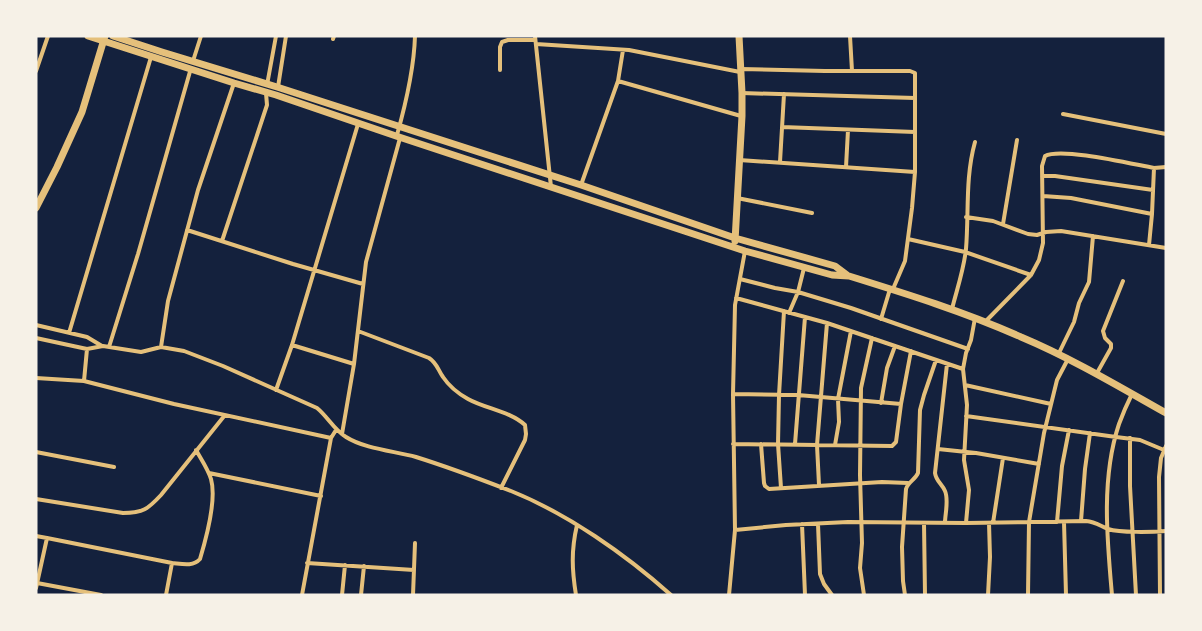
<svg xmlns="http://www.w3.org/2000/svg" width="1202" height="631" font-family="'Roboto Condensed',sans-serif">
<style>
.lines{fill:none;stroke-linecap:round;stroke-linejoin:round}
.minor{stroke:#e5c07b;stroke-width:4}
.trunk{stroke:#e5c07b;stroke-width:7}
</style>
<rect width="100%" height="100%" fill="#14213d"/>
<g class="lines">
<!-- minor -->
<path class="minor" d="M535,36L551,187
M850,36L852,71
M333,39L334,36
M536,44L629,50L740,72
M623,50L618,81L741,116
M193,61L201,36
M741,69L825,71H910L915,73V172L912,208L905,261L893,289
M500,70V47L502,42L508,40H535
M36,71L48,36
M267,85L276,36
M278,87L286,36
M742,93L915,98
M1063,114L1166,134
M782,127L915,132
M397,135C406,103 414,70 415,36
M739,160L915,172
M780,162L784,94
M846,167L848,130
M1042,176H1055L1153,190
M581,185L618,81
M1043,196L1071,198L1152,214
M737,198L812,213
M966,217L993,221L1028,234L1037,235L1046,232L1061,231L1166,248
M1003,224L1017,140
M187,230L293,264L363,284
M908,239L965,252L1031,275
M222,241L267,105L266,93
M1149,245L1152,214L1154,168
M740,279L775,288L798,292L851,308L968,349
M736,298L827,323L963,369
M952,309C957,289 964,269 966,249C969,213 965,178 975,142
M789,313L798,292L804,268
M881,319L890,289
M985,322L1031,275L1039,260L1043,243L1042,166L1045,156C1061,147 1132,164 1154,168L1166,167
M36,325L87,337L102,346
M358,331L429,358C437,363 438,370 443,377C449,386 459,394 468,399C486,409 510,411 525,425L526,434L525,440L501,488
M69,333L151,57
M36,338L87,349L103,346L141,352L161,347L184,351L223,366L317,408C328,417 334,430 346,437C365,449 394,451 416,457C448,467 480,479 511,491C568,514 625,554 671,595
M292,345L354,364L366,262L400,138
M109,347L138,254L191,68
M161,347L168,301L198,190L234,83
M1059,353L1074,322L1079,303L1089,282L1093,236
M1097,373L1111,348V344L1105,338L1103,331L1123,281
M36,378L84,381L174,404L331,438
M84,381L87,349
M965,385L1051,404
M276,390L292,345L358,124
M733,394L798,395L901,404
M881,403L887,368L895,346
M966,416L1116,437L1140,440L1164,450
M342,434L354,364
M1130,438V486L1136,595
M733,444L892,446L896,442L901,404L911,351
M761,444L764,483L765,486L769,489L882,482L908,483
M795,444L805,317
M835,445L839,422L838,399L851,331
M938,449L976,453L1039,464
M36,452L114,467
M209,473L321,496
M819,485L817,445L827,323
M781,488L778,444L779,395L784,311
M36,499L123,513C143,513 148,509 161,495L225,415
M1081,521L1085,469L1090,433
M1057,522L1062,466L1069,430
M1064,522L1066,595
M924,523L925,595
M945,523C945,514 949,500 945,491C942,484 936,481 935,473L947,364
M966,523L969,490L964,460L967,405L963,369L966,353L971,340L975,318
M993,523L1003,458
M802,524L805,595
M818,524L820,574L824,584L832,595
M735,530L786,525L848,522L966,523L1086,521C1096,522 1100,526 1108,529C1120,533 1153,532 1166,531
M36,536L47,538
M172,563C182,564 193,567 200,559C206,539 217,500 211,479C208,469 201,459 196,450
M307,563L414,570
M37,583L101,595
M36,588L47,538L172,563L166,595
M302,595L331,438L336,430
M342,595L345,565
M361,595L364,566
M413,595L415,543
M576,595C572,570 571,551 577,525
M729,595L735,530L733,394L735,305L745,251
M864,595L860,568L862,543L860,475L861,388L872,338
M905,595L903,581L902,547L906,489C908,482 915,480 918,473L920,410L924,395L936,360
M988,595L990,557L989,523
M1028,595L1029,522L1044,433L1057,380L1068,359
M1112,595C1107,539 1101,478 1119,424C1123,413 1127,404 1132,394
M1160,595L1159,477L1161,458L1166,446"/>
<!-- trunk -->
<path class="trunk" d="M88,36L234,83L276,95L396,136L745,251L832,275L849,276C907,294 965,312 1021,337C1071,358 1118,386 1166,413
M113,36L162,52L277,87L581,185L735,238L835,266L847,275
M36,208L57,167L82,112L105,36
M735,241L742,116V93L739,36"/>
</g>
<!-- border -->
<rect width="1202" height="631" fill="none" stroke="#f6f1e7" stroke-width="75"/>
</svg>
